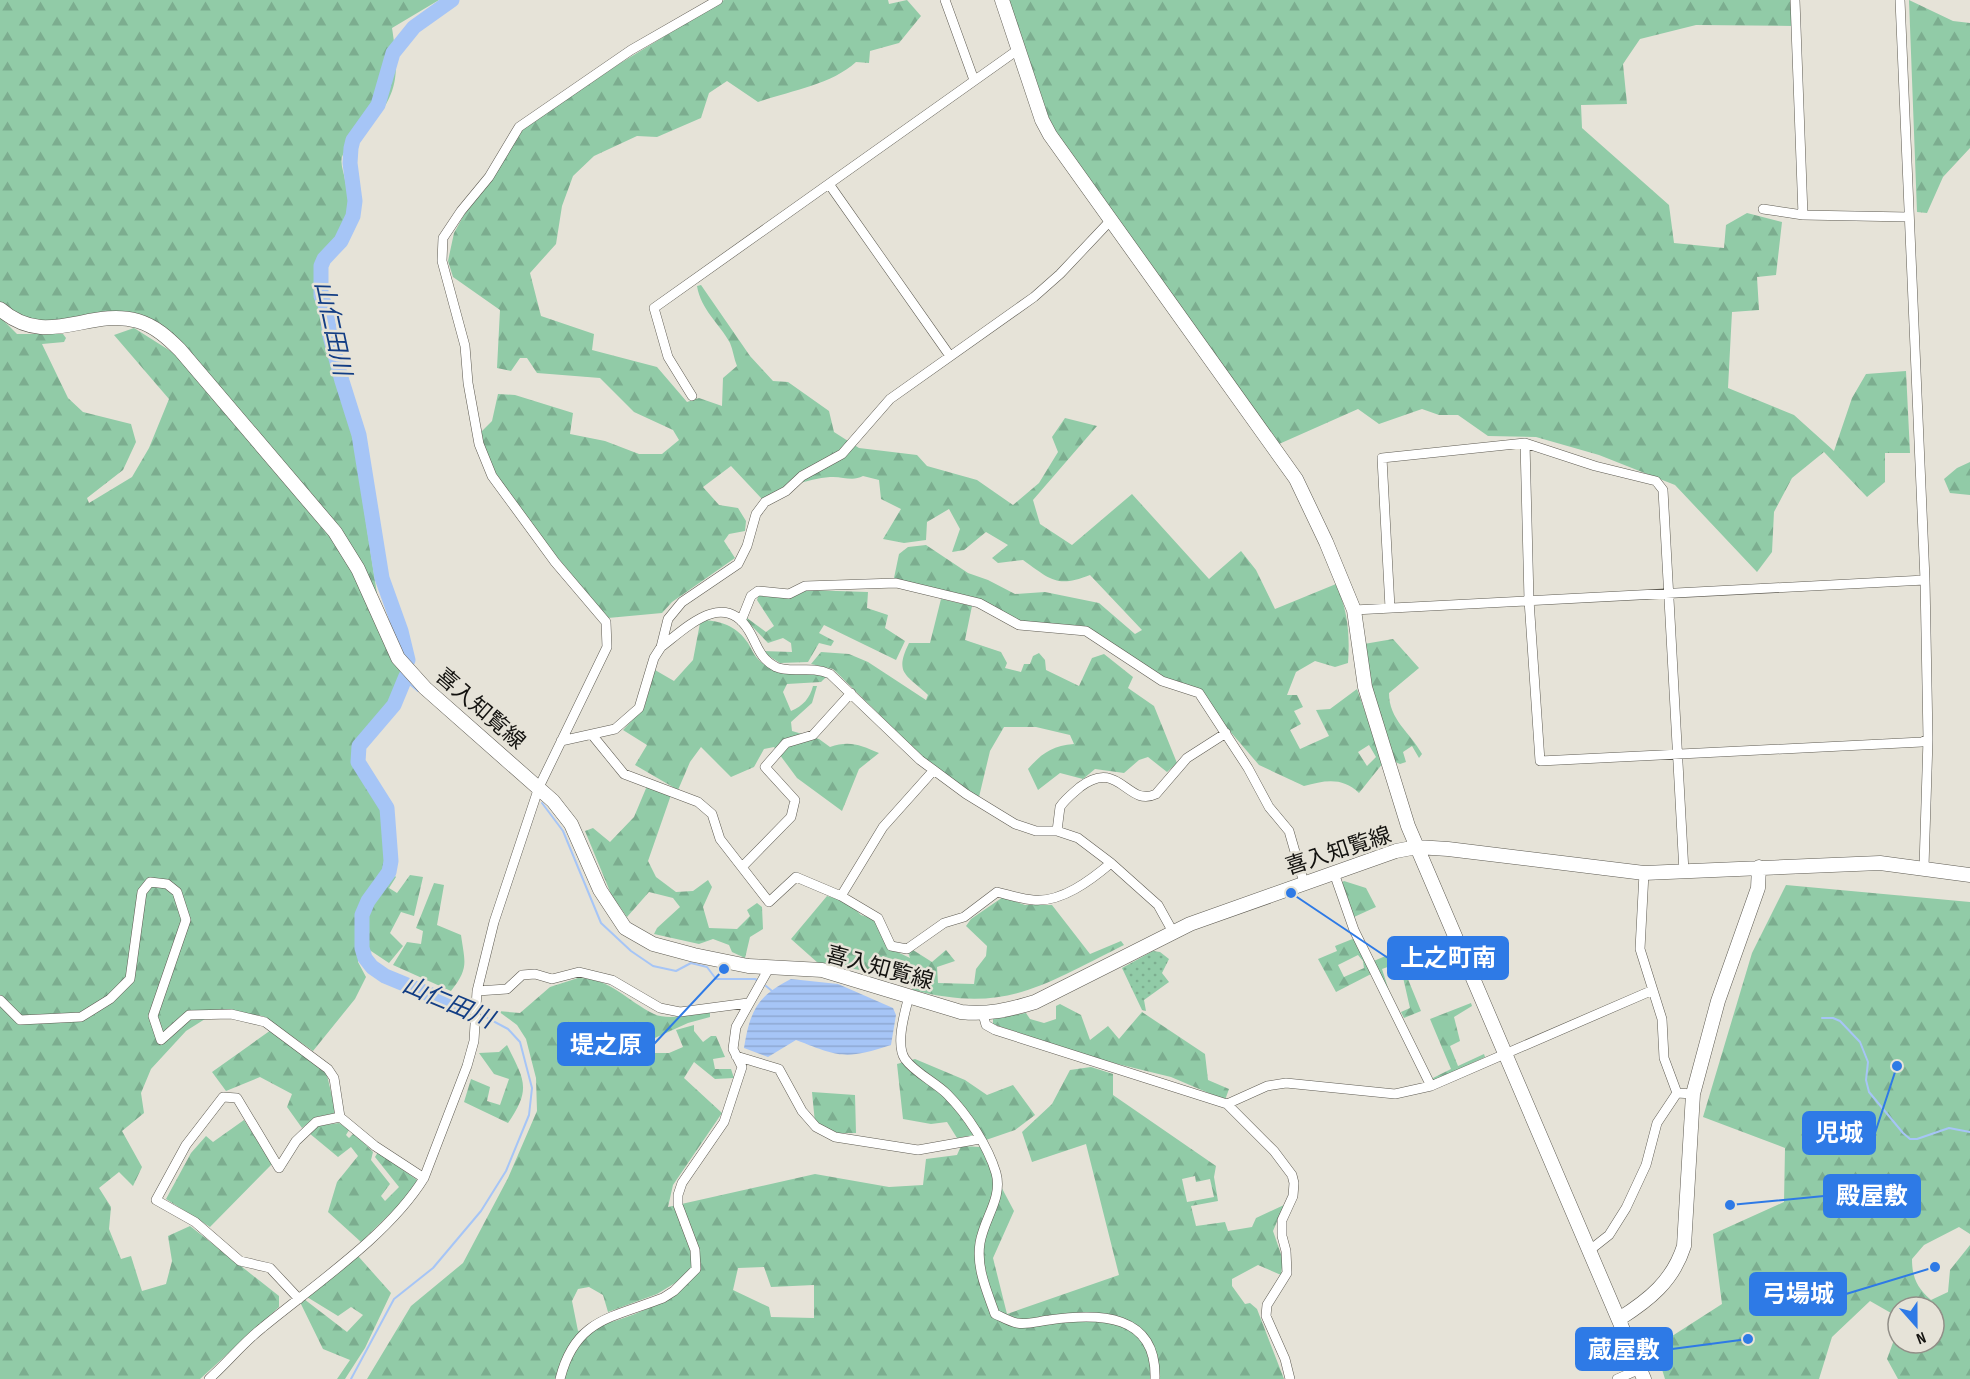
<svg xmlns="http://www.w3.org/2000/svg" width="1970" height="1379" font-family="'Sofia Sans Condensed','Noto Sans JP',sans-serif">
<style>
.grass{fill:url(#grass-dots)}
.forest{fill:url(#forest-firs);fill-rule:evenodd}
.water{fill:url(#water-rules)}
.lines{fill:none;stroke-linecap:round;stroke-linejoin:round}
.stream{stroke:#a6c5f6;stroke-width:2}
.river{stroke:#a6c5f6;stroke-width:15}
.street-casing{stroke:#5e5b52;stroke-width:10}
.secondary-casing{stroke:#5e5b52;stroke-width:15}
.street{stroke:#fff;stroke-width:9}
.secondary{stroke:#fff;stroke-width:14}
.labels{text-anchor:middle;stroke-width:5;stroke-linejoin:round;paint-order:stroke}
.street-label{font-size:22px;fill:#13120f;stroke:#e6e3d8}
.water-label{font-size:24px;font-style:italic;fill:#123d84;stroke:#e6e3d8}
.leader{fill:none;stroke:#2e7ae6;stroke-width:2}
.callout-dot{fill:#2e7ae6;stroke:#e6e3d8;stroke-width:2}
.callout{fill:#2e7ae6;stroke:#2e7ae6;stroke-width:2}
.callout-label{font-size:24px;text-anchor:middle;font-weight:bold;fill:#fff}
</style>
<defs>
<pattern id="grass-dots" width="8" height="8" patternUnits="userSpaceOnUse" patternTransform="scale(1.5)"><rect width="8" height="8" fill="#91cba7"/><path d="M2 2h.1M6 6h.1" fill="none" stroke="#7cad8f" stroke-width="1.8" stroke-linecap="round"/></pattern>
<pattern id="forest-firs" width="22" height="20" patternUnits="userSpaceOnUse" patternTransform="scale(1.5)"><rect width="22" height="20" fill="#91cba7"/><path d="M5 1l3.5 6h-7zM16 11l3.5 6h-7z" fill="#7cad8f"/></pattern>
<pattern id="water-rules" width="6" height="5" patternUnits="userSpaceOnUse" patternTransform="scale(1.5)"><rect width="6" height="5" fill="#a6c5f6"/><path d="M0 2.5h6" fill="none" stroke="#8ea8d2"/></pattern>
</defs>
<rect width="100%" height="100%" fill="#e6e3d8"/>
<!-- grass -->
<path class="grass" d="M1153,951L1160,952L1169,959L1162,973L1169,982L1144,1000L1146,1011L1142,1010L1122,968Z"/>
<!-- forest -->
<path class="forest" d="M0,0H439L392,28C400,79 398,94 364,134C357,142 345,146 342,157C340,164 344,173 345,180C355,225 347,227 318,261L317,265L316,298L352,431L385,646L404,672L398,690L355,743L354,763L382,802L387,868L396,877L389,888L397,893L410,875L423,877L414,916L401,912L390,933L403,946L389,963L368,949L358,953V962L366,977L355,999L313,1051L263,1016L216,1012L186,1031L151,1069L141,1093L144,1113L122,1131L142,1167L133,1186L119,1172L99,1188L111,1207L109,1229L121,1259L131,1256L142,1291L166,1284L172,1261L168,1236L190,1226L279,1296V1307L200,1379H0V317L17,334H63L66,338L64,342L42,344L68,398L83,412L131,424L136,442L123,470L87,498L89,503L132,477L149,448L169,399L114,335L134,328L180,357L159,325L25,320L0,302Z
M724,0H888L889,4L907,0L921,16L899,43L870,51L869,63L856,62C831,85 789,91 758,102L727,81L709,93L701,118L657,137L637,136L594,156L573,176L562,206L556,244L530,273L541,316L594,334L592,350L657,367L687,402L699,398L722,406L723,378L737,366C734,359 733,350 730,343C719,323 701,310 697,286L701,285L750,356L773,381L788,382L829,411L834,432L859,448L917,455L927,466L977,480L1013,505L1039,483L1058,452L1052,437L1065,418L1097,426L1033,500L1040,524L1072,545L1132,494L1209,579L1241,551L1256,570L1275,609L1336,584C1348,610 1350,636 1348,663L1335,667L1315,661L1296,672L1287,695H1297L1303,707L1294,711L1301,724L1290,730L1300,749L1329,736L1316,710L1330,709L1357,689L1383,763L1359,793C1343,777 1325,780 1304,786L1259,765L1228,729L1201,691L1163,677L1084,626L1020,622L936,591L894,578L899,554L908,547L926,545L968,573L988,580L1015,594L1045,592L1099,603L1135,634L1142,630L1090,575C1057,588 1051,580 1023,560L998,563L992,558L1008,545L986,532L964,550L952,552L960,529L949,509L927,522L926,540L904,543L883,539L901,509L881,499L879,480L863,476C852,482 843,476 830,477C807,479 783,488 762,499L731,466L703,487L719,505L738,508L746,521L745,531L729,534L724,541L735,558L672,602L662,613L608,618L552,551L493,471L480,433L492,421L498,394L515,395L573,413L570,434L605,441L639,454H662L679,440L673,430L634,412L600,378L537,373L527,358H520L511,371L497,368L500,310L453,277L448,261L454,233L464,215L495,174L523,129L619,64ZM1369,745L1376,757L1367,766L1358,752Z
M1009,0H1793L1794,26L1696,25L1640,39L1623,64L1627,104L1581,105L1582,128L1669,205L1674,243L1724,248L1726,225L1747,213L1782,222L1776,275L1757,277L1759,310L1732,312L1728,388L1794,415L1834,451L1852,398L1866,374L1906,371L1910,453H1885V482L1867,497L1824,452L1792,478L1774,512L1772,552L1757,572L1675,485L1599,455L1536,437L1488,436L1458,415H1439L1422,409L1379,424L1358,409L1279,444L1048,122Z
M1909,0L1953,21L1970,23V148L1943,177L1927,213L1917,212Z
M1970,462V495L1950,493L1944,479L1957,468Z
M806,590L868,592L867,608L888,615L885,628L905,641L896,660L824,625L819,633L834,641L831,646L819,643L808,662L780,663L761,651L792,652L791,643L783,638L768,643L746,620L747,618L766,632L774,626L757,600L759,594Z
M941,599L972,606L965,640L1001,652L1007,663L1005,668L1021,672L1024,664H1030L1033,656L1039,653L1045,660L1046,670L1079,686L1092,658L1104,654L1133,677L1128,688L1154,706L1177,763L1167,772L1148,757L1139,760L1124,773L1095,769L1083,779L1060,773L1038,790L1028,769C1042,753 1052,746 1074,744L1070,735L1036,727H1004L990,751L979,797L933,767L833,669L811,664L821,652L849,654L868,662L926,700L928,695C906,674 894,674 909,643H930Z
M706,620C724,622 737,627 748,643C751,648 754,655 758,659C780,682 801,667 826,677L821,682L787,684L783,692L791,711C803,706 810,698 813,686H817L812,703L791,722L792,731L819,739L830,747C849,740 861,745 879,753L859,769L842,811L797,778L774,747L764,749L754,767L731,777L701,747L690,762L678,790L635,765L647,745L623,730L644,708L655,670L674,681L693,660L700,623Z
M1393,639L1419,668L1389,693C1389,720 1410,732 1422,754L1419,758L1412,746L1403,752L1406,762L1400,764L1393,761L1377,715L1364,644Z
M647,786L671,795L648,861L656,877L676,892L693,891L708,880L712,887L703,907L709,928L737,929L750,916L747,910L757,903L762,907L763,929L750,937L745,958L732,952L729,945L713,939L699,944L654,934L657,928L680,907L673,898L649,892L627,917L611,894L585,831L593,828L610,842L634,817Z
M1344,881L1366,888L1376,907L1354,917L1341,883Z
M434,883L444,885L437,925L461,935C465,963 469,968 451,991L393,965L407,942L421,944L423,931L416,928Z
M1786,885L1970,902V1234L1959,1227L1924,1245L1912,1259C1912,1277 1917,1288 1931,1300L1948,1292L1950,1270L1970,1245V1379H1898L1887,1359L1898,1329V1343H1934V1307H1898V1317L1870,1301L1832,1337L1819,1379H1665L1655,1347L1722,1304L1713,1234L1784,1202L1785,1148L1703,1117L1752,953Z
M827,896L848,902L861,915L874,919L889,948L910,958L908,952L913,950L932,962L946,950L955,961L937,967L938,983L974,984L976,969L986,956L987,946L966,926L971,919L1003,897L1025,905H1052L1090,954L1121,941L1124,945C1043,985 1006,1014 913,990L908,982L909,967L883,956L866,971L818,963L791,939Z
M1355,938L1369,963L1402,949L1404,953L1396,957V964L1382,969L1389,991L1373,973L1336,992L1318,959L1337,951L1335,946ZM1358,955L1363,961L1364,968L1344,977L1338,965Z
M1405,972L1421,1011L1404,1018L1401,1012L1410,1008L1402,973Z
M578,978C611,978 627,1001 654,1014C669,1021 694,1014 710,1011V1017L688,1023L646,1042L649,1053H669L683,1047L676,1030L694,1025V1031L703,1042L711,1036H716L725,1057L713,1059L715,1069H731L734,1078L715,1079L694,1062L684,1078L722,1113L673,1185L668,1207L815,1174L889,1187L923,1185L926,1159L957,1155L961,1146L980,1147L1014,1211L993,1258L1007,1314L1119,1275L1086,1144L1032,1162L1022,1132L1052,1104L1070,1070L1091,1067L1113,1074V1095L1216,1166L1214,1177L1218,1201L1191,1206L1196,1226L1225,1222L1228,1231L1252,1227L1256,1218L1284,1205L1273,1231L1283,1260L1281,1275L1258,1265L1232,1279V1286L1245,1304L1250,1303L1257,1309L1284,1379H367L411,1306L463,1263L508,1178L537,1111L536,1078L526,1039L517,1025L498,1011L520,1013L550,987ZM1195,1176L1196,1182L1210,1179L1214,1197L1187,1202L1182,1179ZM701,1262C689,1302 615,1322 578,1331L572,1301L578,1289L589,1287L603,1295L608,1312L657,1294L680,1280ZM764,1267L771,1287L814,1285V1318L771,1317L769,1307L733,1290L738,1268Z
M1471,1003L1472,1006L1454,1017L1460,1041L1450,1046L1458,1066L1484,1054L1485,1057L1434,1081L1433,1078L1451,1069L1430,1019Z
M1060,1004L1081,1015L1090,1040L1108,1026L1119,1039L1142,1012L1205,1054L1208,1080L1229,1089L1225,1100L1171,1077L1093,1058L993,1024V1018L1026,1013L1030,1019L1044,1023L1056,1019V1006Z
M271,1030L326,1071L336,1113L316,1117L302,1128L287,1107L292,1094L260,1077L226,1091L212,1072Z
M507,1045C524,1080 532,1088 508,1123L464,1102L471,1079L490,1087L487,1101L500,1105L509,1079L494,1074L479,1053L499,1052Z
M915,1059L965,1080L987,1095L1013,1085L1035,1115L1015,1130L986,1140L980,1134L957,1138L947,1122L931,1124L903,1119L897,1064Z
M812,1092L855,1095L856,1133H838L815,1123Z
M244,1120L272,1164L210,1227L166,1199L191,1153L206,1136L213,1142Z
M339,1123L349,1130L346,1135L349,1138L354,1133L373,1152L371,1160L390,1184L381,1196L385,1201L399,1187L375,1157L378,1152L417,1180L409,1195L361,1242L328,1212L337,1182L358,1156L351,1147L338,1157L309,1133L318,1126Z
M358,1256L391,1293L365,1348L345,1379H337L350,1360L323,1349L300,1302L304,1299L347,1332L363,1315L351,1307L338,1316L307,1297Z"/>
<!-- water -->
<path class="water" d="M791,979L838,984L893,1008L896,1015L891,1045C845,1060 840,1057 796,1040L768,1057L744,1048C750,1011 757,996 791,979Z"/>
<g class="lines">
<!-- stream -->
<path class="stream" d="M405,680L418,691
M542,803L563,831L601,923L631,951L653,966L676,971L691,963L707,967L716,979H755L759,981
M766,986L772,991
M453,1004L473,1011
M1822,1018H1833L1840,1021L1860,1042L1868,1062L1866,1080L1869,1092L1903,1133L1910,1139H1917L1949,1128L1970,1132
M351,1379L394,1299L433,1268L481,1211L506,1171L529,1115L532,1088L520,1042L508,1029L478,1013"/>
<!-- river -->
<path class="river" d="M408,660L401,631L382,578L359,435L342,381L330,336L326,307L321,296V266L324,259L341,241L353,216L355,201L350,163L351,148L353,140L378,105L393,53L414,27L452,0
M406,676L394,705L359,746L358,762L387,808L391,861L389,872L368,901L362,915V948L365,958L372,967L385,976L453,1004"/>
<!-- street casing -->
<g class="street-casing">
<path id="street" d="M945,0L974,80
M1795,0L1803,215
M1900,0L1925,580L1928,739L1924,867
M829,184L950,356
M1763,209L1803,215L1908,217
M692,396L668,357L654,308L1019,49
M1525,443L1529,600L1540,761L1922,742L1928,739
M1390,608L1382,458L1525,443L1595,466L1656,481L1663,490L1684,872
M1354,610L1925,580
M741,621L751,596L758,591L789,594L805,586L896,583L979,603L1019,625L1086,631L1162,681L1199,693L1248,768L1269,807L1289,831L1304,883
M661,647C686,628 724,589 749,631C758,646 759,658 776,667C792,674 810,665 830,674L920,760L966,794L1015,824L1036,831H1057L1078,838L1111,863L1158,905L1173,932
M593,736L624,774L698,802L712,814L720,839L769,902L796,877L841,896L878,918L891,946L907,949L944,923L964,917L997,892C1009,895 1021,899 1033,900C1061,903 1091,880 1111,863
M561,741L615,729L639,708L654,658L661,647L668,619L682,602L738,564L747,546L756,514L765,502L786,491L802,476L842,454L890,399L1034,297L1060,274L1110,221
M1057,831L1060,807C1065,799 1072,794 1080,787C1119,757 1127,808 1156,794L1187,758L1226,733
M743,866L791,817L795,800L765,767L786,743L813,735L851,693
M1334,873L1354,930L1431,1086
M1644,873L1640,949L1662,1019L1664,1058L1677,1093L1693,1094
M841,896L883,827L933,771
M477,991L507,989L522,975L535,974L552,979L579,972L612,980L660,1008L680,1012L748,1003
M909,996C905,1012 895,1044 905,1059C915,1073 935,1082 947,1094C967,1114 988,1146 996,1173C1003,1198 984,1218 980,1243C976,1268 987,1291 995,1314C1002,1317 1010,1322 1017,1323C1028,1325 1039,1321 1049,1320C1099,1313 1157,1313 1155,1379
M0,1000L20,1020L81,1017L110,999L130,979L142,892L150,882L167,884L177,892L186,920L153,1016L161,1040L189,1015L231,1014L265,1022L328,1069L334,1078L340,1117
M983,1014L986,1025L995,1030L1227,1104L1274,1151L1292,1175L1294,1183L1293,1196L1282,1220V1236L1286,1251L1287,1273L1267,1305L1266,1316L1285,1359L1290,1379
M736,1056L779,1069L802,1111L816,1127L835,1137L918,1150L980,1139
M1227,1104L1267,1086L1286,1083L1395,1094L1431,1086L1653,990
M1590,1250L1609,1235L1626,1208L1646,1165L1657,1123L1677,1093
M299,1299L270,1268L240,1261L195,1222L156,1200L186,1145L223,1097L237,1098L279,1168L296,1141L316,1122L340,1117L375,1146L424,1178
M209,1379C227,1363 243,1343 262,1328C314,1285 389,1235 424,1178L467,1066L474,1041L477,991L494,922L539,787L607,647L606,622L555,562L492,476L479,444L468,383L465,346L442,261L443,238L461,211L489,177L519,127L631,50L718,0
M560,1379C575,1319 611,1318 663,1298L674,1291L696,1269L695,1250L678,1205V1195L682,1183L724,1122L742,1067L733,1049L736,1027L769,968
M1617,1379L1640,1369"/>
</g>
<!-- secondary casing -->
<g class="secondary-casing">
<path id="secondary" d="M1002,0L1042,120L1050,135L1296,479L1326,542L1354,610L1365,687L1408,826L1644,1379
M0,309C47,350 88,307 138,321C155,326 168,338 180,350L335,532L358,569L398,658L425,688L553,801L571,824L600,890L625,928L653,944L694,955L748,966L822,970L961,1012C987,1015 1009,1010 1035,1002L1190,924L1396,851L1417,847L1448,849L1644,873L1880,863L1970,875
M1619,1319C1649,1300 1673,1281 1684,1246L1693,1094L1718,1001L1758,888L1759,867"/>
</g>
<!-- street -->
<use href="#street" class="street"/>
<!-- secondary -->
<use href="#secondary" class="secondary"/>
</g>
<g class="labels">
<!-- street labels -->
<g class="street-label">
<text transform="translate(481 708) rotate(41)" y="8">喜入知覧線</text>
<text transform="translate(1338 850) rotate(-18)" y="8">喜入知覧線</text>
<text transform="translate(880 967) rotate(15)" y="8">喜入知覧線</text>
</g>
<!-- water labels -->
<g class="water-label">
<text transform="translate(333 328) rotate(78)" y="8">山仁田川</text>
<text transform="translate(448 1002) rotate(23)" y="8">山仁田川</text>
</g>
</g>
<!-- callouts -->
<path class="leader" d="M1291 893L1388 958M724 969L654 1044M1897 1066L1875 1133M1730 1205L1824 1196M1935 1267L1846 1294M1748 1339L1672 1349"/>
<g class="callout-dot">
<circle cx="1291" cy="893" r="6"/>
<circle cx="724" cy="969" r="6"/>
<circle cx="1897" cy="1066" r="6"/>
<circle cx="1730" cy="1205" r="6"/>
<circle cx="1935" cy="1267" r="6"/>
<circle cx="1748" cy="1339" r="6"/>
</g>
<g class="callout">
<rect x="1388" y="937" width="120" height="42" rx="6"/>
<rect x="558" y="1023" width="96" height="42" rx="6"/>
<rect x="1803" y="1112" width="72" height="42" rx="6"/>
<rect x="1824" y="1175" width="96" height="42" rx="6"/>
<rect x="1750" y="1273" width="96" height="42" rx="6"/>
<rect x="1576" y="1328" width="96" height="42" rx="6"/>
</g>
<g class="callout-label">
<text x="1448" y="966">上之町南</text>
<text x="606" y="1053">堤之原</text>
<text x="1839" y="1141">児城</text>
<text x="1872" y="1204">殿屋敷</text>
<text x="1798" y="1302">弓場城</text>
<text x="1624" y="1358">蔵屋敷</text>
</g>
<!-- north arrow -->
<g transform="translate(1916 1325) rotate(159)"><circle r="28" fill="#e6e3d8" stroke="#928f88" stroke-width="1.5"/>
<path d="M0-4.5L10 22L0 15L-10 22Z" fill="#2e7ae6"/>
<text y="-9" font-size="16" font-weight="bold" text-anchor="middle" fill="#13120f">N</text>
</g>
</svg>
